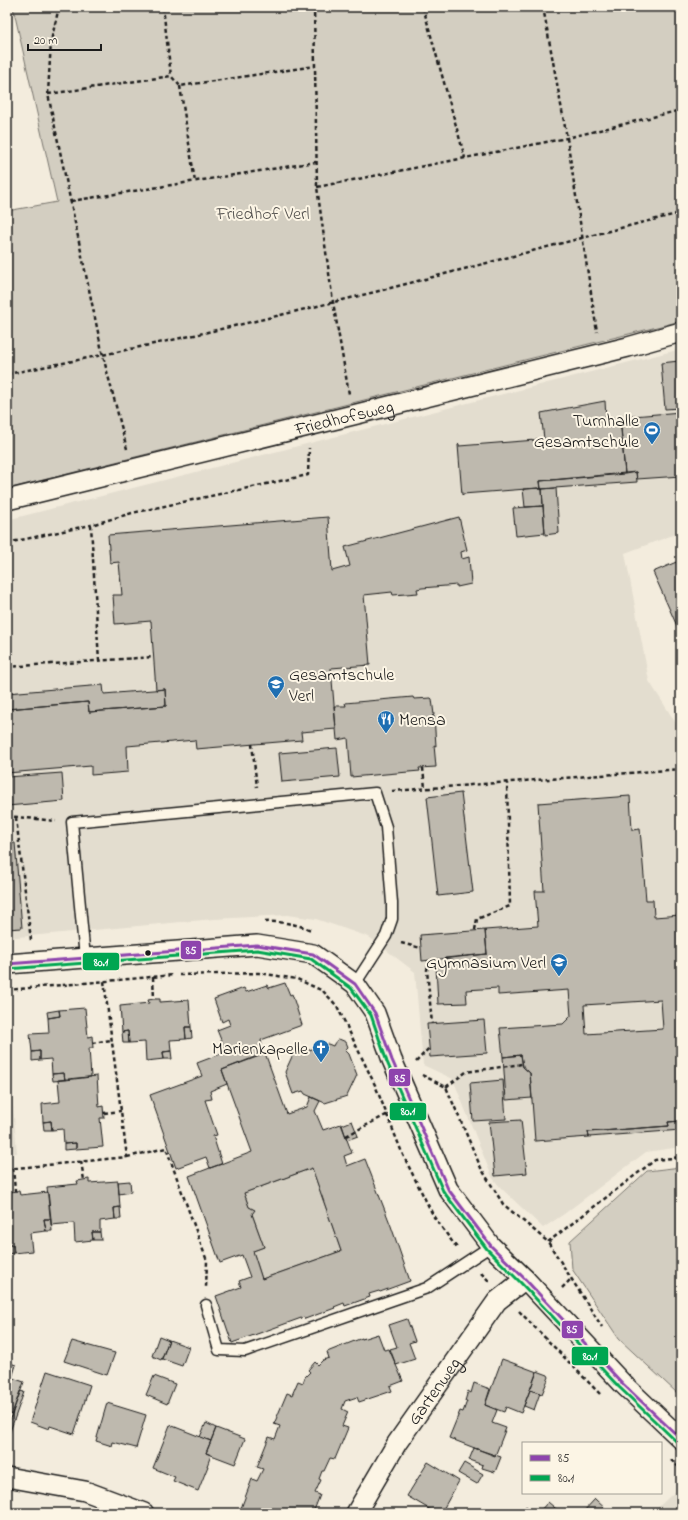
<svg xmlns="http://www.w3.org/2000/svg" width="688" height="1520" font-family="'Indie Flower',sans-serif">
<style>
.built{fill:#e3ddcf}
.green{fill:#d3cec1;stroke:#78756e}
.building{fill:#beb9ae;stroke:#1c1c1c;fill-rule:evenodd}
.lines{fill:none;stroke-linecap:round;stroke-linejoin:round}
.lane-casing{stroke:#1c1c1c;stroke-width:13}
.street-casing{stroke:#1c1c1c;stroke-width:22}
.path{stroke:#1c1c1c;stroke-width:2.5;stroke-dasharray:4 3;stroke-linecap:butt}
.lane{stroke:#fcf5e5;stroke-width:10}
.street{stroke:#fcf5e5;stroke-width:19}
.bus-1-casing{stroke:#fcf5e5;stroke-width:6}
.bus-2-casing{stroke:#fcf5e5;stroke-width:6}
.bus-1{stroke:#8e44ad;stroke-width:3}
.bus-2{stroke:#00a651;stroke-width:3}
.bus-dot{fill:#1c1c1c;stroke:#fcf5e5;stroke-width:1.5}
.labels{text-anchor:middle;stroke-width:4;stroke-linejoin:round;paint-order:stroke}
.park-label{font-size:18px;fill:#53514e;stroke:#fcf5e5}
.street-label{font-size:18px;fill:#1c1c1c;stroke:#fcf5e5}
.poi-label{font-size:18px;fill:#1c1c1c;stroke:#fcf5e5;text-anchor:end}
.line-badge{stroke:#fcf5e5;stroke-width:1.5}
.badge-label{font-size:11px;text-anchor:middle;font-weight:bold;fill:#fff}
</style>
<rect width="100%" height="100%" fill="#f3ecdd"/>
<filter id="ink" filterUnits="userSpaceOnUse"><feTurbulence type="fractalNoise" baseFrequency=".025" numOctaves="2"/><feDisplacementMap in="SourceGraphic" scale="8" xChannelSelector="R" yChannelSelector="G"/><feConvolveMatrix kernelMatrix="1 2 1 2 8 2 1 2 1" color-interpolation-filters="sRGB"/></filter>
<g filter="url(#ink)">
<!-- built -->
<path class="built" d="M681,349V532L625,553L649,681L681,731V1147L646,1152L564,1214L543,1228L500,1187L492,1177L453,1079L423,1065L415,972L369,937L316,919L287,915L214,919L7,938V520Z
M7,1035L17,1153L7,1154Z
M681,1486V1513H652Z"/>
<!-- green -->
<path class="green" d="M13,7H681V321L7,489V211L57,202Z
M681,1167V1389L677,1393L619,1339L572,1269L570,1241L647,1171Z
M312,1168L341,1251L262,1279L253,1251L264,1247L252,1214L254,1210L249,1207L244,1193Z"/>
<!-- building -->
<path class="building" d="M679,361L681,408L665,409L661,363Z
M605,401L606,419L620,418L625,474L540,481L541,489H539V488L463,494L462,495L458,445L459,444V446L536,440L537,438V440L544,439L541,413Z
M681,412V476L637,479L636,472L625,474L620,415L621,417Z
M636,472L637,482L541,489L540,481Z
M539,488V489H542L543,506L525,507L523,489Z
M556,488L559,533L545,535L542,489Z
M543,506L545,533L516,536L513,508Z
M328,517L332,571L350,566L345,547L459,517L467,550L461,552L462,559L469,557L471,584L457,587V585L422,588L417,589L418,593L393,595L392,592L364,595L370,665L331,668L336,729L301,732L302,740L196,749L195,740L127,746L128,772L91,775V766L7,773V709L88,702L89,712L166,706L165,689L156,690L151,621L115,624L113,595H122L119,562L110,563L108,535Z
M681,560V635L653,572Z
M103,685L104,694L165,689L166,706L89,712L88,702L7,709V693Z
M413,697L414,699L431,698L432,699L434,715L432,716H434L436,746L434,745L436,767L419,768L420,771L351,777L348,738L337,740L334,706H346L345,703Z
M337,748L340,777L282,782L279,753Z
M62,773L64,801L7,806V777Z
M461,793L473,892L438,896L427,797Z
M630,796L632,830L640,829L646,900H653L654,917L681,915V1121L668,1122L669,1126L588,1132L589,1137L535,1141L530,1073L523,1067L521,1055L503,1057L500,1028L563,1024L571,1016L569,990L498,995V988L466,990L467,1003L438,1004L436,966H445V958L487,954L485,930L538,926L535,891H544L538,803ZM661,1000L663,1029L586,1034L584,1005Z
M7,843H15L22,928L7,929Z
M485,930L487,954L422,961L420,935Z
M285,983L290,995L292,994L302,1025L261,1040L262,1045L259,1047L262,1055L222,1070L227,1084L210,1091L212,1099L205,1100L217,1135L213,1136L222,1164L210,1168L206,1157L176,1168L150,1095L202,1076L197,1063L226,1052L217,1030L230,1025L228,1019L222,1022L214,999L244,988L246,992L267,985L269,988Z
M154,999H160V1002L189,1000L191,1027H185L186,1039L170,1040L171,1051L163,1052L164,1059L146,1061L145,1042L129,1043L128,1031L122,1032L120,1006L149,1003L148,1000Z
M85,1008L88,1037L92,1036L93,1048H89L91,1077L65,1080L64,1073L52,1074L51,1059L40,1060V1051L32,1052L30,1034L49,1033L48,1018L60,1016L59,1010Z
M59,1010L60,1016L48,1018L47,1012Z
M484,1020L487,1053L430,1057L427,1024Z
M185,1027H191L192,1038L186,1039Z
M128,1031L129,1043H123L122,1032Z
M339,1039L346,1042L348,1047L345,1050L349,1054L357,1075L347,1096L325,1103L305,1094L303,1091L293,1094L285,1072L295,1050L305,1055L306,1051L328,1044L333,1046L335,1042Z
M40,1051V1060L32,1061V1052Z
M171,1051L172,1059H164L163,1052Z
M265,1053L287,1114L307,1107L311,1097L320,1101L315,1111L323,1130L341,1124L352,1153L344,1156L347,1166L365,1159L391,1226L410,1281L380,1292L379,1291L369,1294L370,1297L345,1306L344,1303L334,1307L335,1308L305,1319L304,1317L232,1343L216,1296L241,1287L239,1281L250,1277L242,1255L220,1263L189,1176L252,1152L222,1070ZM312,1168L341,1251L262,1279L253,1251L264,1247L252,1214L255,1210L249,1207L244,1193Z
M521,1055L523,1067L530,1073L532,1098L506,1100L503,1057Z
M64,1073L65,1080L53,1081L52,1074Z
M97,1076L99,1107L103,1106L104,1118H100L103,1147L76,1149V1143L64,1144L63,1129L52,1130L51,1121L43,1122L42,1104L60,1102L58,1080Z
M503,1080L506,1119L473,1121L470,1083Z
M521,1120L527,1173L495,1176L489,1122Z
M51,1121L52,1130H44L43,1122Z
M352,1121L358,1136L347,1140L342,1125Z
M681,1121V1130L589,1137L588,1132L669,1126L668,1122Z
M76,1143V1149L64,1150V1144Z
M89,1179V1183L118,1181L120,1207L114,1208L115,1219L100,1221V1232H92L93,1240L75,1242L74,1223L51,1225L47,1187L78,1184L77,1181Z
M130,1181L131,1192L119,1194L118,1182Z
M19,1191L20,1195L48,1192L51,1219H44L46,1231L30,1233L32,1251L14,1253L13,1245H7V1196L8,1192Z
M120,1207L121,1219H115L114,1208Z
M44,1219H51L52,1231H46Z
M92,1232H100L101,1240H93Z
M7,1245H13L14,1253L7,1254Z
M407,1319L415,1341L409,1343L415,1359L396,1365L390,1349L397,1347L389,1325Z
M378,1334L384,1350L389,1349L403,1381L390,1386L392,1391L359,1402L357,1397L345,1401L342,1409L348,1412L342,1426L348,1428L335,1459L330,1458L324,1471H322L319,1479L321,1480L315,1493L320,1495L313,1513H245L240,1511L252,1479L257,1481L263,1469L257,1467L269,1437L275,1439L280,1426L274,1424L287,1393L292,1395L298,1381L303,1383L305,1377L310,1372L308,1370L315,1362L318,1365L323,1360L329,1358L327,1352L362,1338V1339Z
M159,1336L169,1340L161,1360L152,1356Z
M169,1340L189,1347L182,1366L162,1359Z
M72,1341L115,1353L107,1375L64,1361Z
M502,1359L537,1372L521,1413L506,1407L504,1412L485,1405Z
M7,1362L16,1365L12,1378L7,1376Z
M47,1371L90,1385L74,1434L50,1426L49,1429L30,1422Z
M537,1371L548,1375L549,1377L542,1394L530,1390Z
M7,1376L24,1382L7,1428Z
M154,1376L175,1384L167,1404L146,1395Z
M474,1383L490,1389L485,1405L497,1410L492,1423L506,1428L495,1456L449,1438L460,1411L463,1412L467,1401H465L468,1391L471,1393Z
M530,1390L540,1393L534,1410L524,1406Z
M20,1391L24,1392L7,1440V1428Z
M107,1403L146,1415L136,1448L113,1442L112,1446L96,1441Z
M206,1423L216,1428L211,1441L200,1437Z
M170,1425L211,1441L206,1453L211,1455L207,1466H208L198,1491L173,1481L175,1477L153,1468Z
M216,1428L245,1439L235,1464L206,1453Z
M474,1448L501,1457L495,1472L482,1468L483,1465L469,1460Z
M428,1462L459,1481L441,1513H436L407,1496Z
M464,1463L483,1474L477,1484L458,1473Z
M595,1499L610,1513H582Z
M548,1502L561,1513H538Z
M526,1506L534,1513H520Z"/>
<g class="lines">
<!-- lane casing -->
<g class="lane-casing">
<path id="lane" d="M85,958L72,822L375,793L386,827L392,903V919L386,936L355,984
M206,1305L219,1350L245,1351L427,1288L491,1246"/>
</g>
<!-- street casing -->
<g class="street-casing">
<g id="street">
<path id="s1" d="M7,500L353,415L628,347L681,332"/>
<path d="M7,964L257,945L313,954L355,984L375,1013L392,1060L448,1189L491,1246L525,1279L623,1384L681,1439"/>
<path d="M7,1477L85,1491L144,1513"/>
<path id="s2" d="M356,1513L397,1443L497,1301L525,1279"/>
</g>
</g>
<!-- path -->
<path class="path" d="M59,7L51,41L48,94L103,356L127,449
M163,7L171,76
M314,7L317,187L333,302L349,394
M423,7L465,158
M543,7L567,138L597,332
M180,86L195,182
M48,94L171,76L180,86L315,66
M317,187L567,138L681,110
M71,201L316,162
M7,374C117,353 225,329 334,302C450,274 565,241 681,213
M7,543L91,525
M99,661L91,525L132,513L308,475L309,448
M7,667L153,657
M252,744L257,787
M423,768L425,788
M392,791L681,769
M7,816L56,821
M16,818L31,940
M265,922C279,921 297,924 311,930
M475,930L477,919L510,906L507,783
M401,943L421,948
M429,960L427,970L432,1024
M179,975L259,973L297,979L323,991L337,1006L375,1085L403,1155L434,1217L457,1248
M153,977L154,999
M7,990L174,975
M92,1043L111,1040
M416,1062L429,1048
M422,1075L446,1087L481,1168L503,1204L548,1242L602,1327
M446,1087L466,1072L522,1064
M104,1113L121,1111
M346,1136L388,1114
M127,1157L166,1148L207,1261L206,1288
M81,1161L84,1180
M13,1168L15,1191
M7,1169L127,1157L104,981
M548,1242L655,1160L681,1157
M481,1273L489,1281
M562,1288L571,1279
M519,1311L600,1394
M671,1460L681,1469"/>
<!-- lane -->
<use href="#lane" class="lane"/>
<!-- street -->
<use href="#street" class="street"/>
<!-- bus-1 casing -->
<g class="bus-1-casing">
<path id="bus-1" d="M7,964L257,945L313,954L355,984L375,1013L392,1060L448,1189L491,1246L525,1279L623,1384L681,1439"/>
</g>
<!-- bus-2 casing -->
<g class="bus-2-casing">
<path id="bus-2" d="M7,969L257,950L311,959L351,988L371,1015L387,1062L443,1191L487,1249L521,1283L619,1387L678,1443"/>
</g>
<!-- bus-1 -->
<use href="#bus-1" class="bus-1"/>
<!-- bus-2 -->
<use href="#bus-2" class="bus-2"/>
</g>
</g>
<!-- icons -->
<defs>
<g id="stadium-pin" transform="scale(0.9)"><path d="M0 17L-7.5 6A9.5 9.5 0 1 1 7.5 6Z" fill="#1f6fb2" stroke="#fcf5e5"/><path d="M0-5a6.5 5 0 1 0 0 10a6.5 5 0 1 0 0-10ZM-3.5-1.8h7v3.6h-7Z" fill="#fff"/></g>
<g id="school-pin" transform="scale(0.9)"><path d="M0 17L-7.5 6A9.5 9.5 0 1 1 7.5 6Z" fill="#1f6fb2" stroke="#fcf5e5"/><path d="M0-5L7-2L0 1L-7-2ZM-4 1L0 2.5L4 1V4Q0 6-4 4Z" fill="#fff"/></g>
<g id="restaurant-pin" transform="scale(0.9)"><path d="M0 17L-7.5 6A9.5 9.5 0 1 1 7.5 6Z" fill="#1f6fb2" stroke="#fcf5e5"/><path d="M-5-6h1v4h1v-4h1v4h1v-4h1v5L-1.5 .5V6h-2V.5L-5-1ZM5-6V6H3V1.5H1.5Q1.5-4 5-6Z" fill="#fff"/></g>
<g id="church-pin" transform="scale(0.9)"><path d="M0 17L-7.5 6A9.5 9.5 0 1 1 7.5 6Z" fill="#1f6fb2" stroke="#fcf5e5"/><path d="M-1.2-6h2.4v3.5h3.3v2.4h-3.3V6h-2.4V-.1h-3.3v-2.4h3.3Z" fill="#fff"/></g>
</defs>
<g fill-rule="evenodd">
<use href="#stadium-pin" x="652" y="430"/>
<use href="#school-pin" x="276" y="684"/>
<use href="#restaurant-pin" x="386" y="719"/>
<use href="#school-pin" x="559" y="962"/>
<use href="#church-pin" x="321" y="1048"/>
</g>
<!-- markers -->
<circle class="bus-dot" cx="148" cy="953" r="3.5"/>
<g class="labels">
<!-- park labels -->
<g class="park-label">
<text x="263" y="219">Friedhof Verl</text>
</g>
<!-- street labels -->
<g class="street-label">
<text dy="6" stroke="none"><textPath href="#s1" startOffset="347">Friedhofsweg</textPath></text>
<text dy="6" stroke="none"><textPath href="#s2" startOffset="145">Gartenweg</textPath></text>
</g>
<!-- poi labels -->
<g class="poi-label">
<text x="639" y="426">Turnhalle<tspan x="639" dy="21">Gesamtschule</tspan></text>
<text x="289" y="680" text-anchor="start">Gesamtschule<tspan x="289" dy="21">Verl</tspan></text>
<text x="399" y="725" text-anchor="start">Mensa</text>
<text x="546" y="968">Gymnasium Verl</text>
<text x="308" y="1054">Marienkapelle</text>
</g>
</g>
<g class="line-badge">
<rect x="180" y="940" width="22" height="20" rx="4" fill="#8e44ad"/>
<rect x="82" y="952" width="38" height="19" rx="4" fill="#00a651"/>
<rect x="388" y="1068" width="23" height="19" rx="4" fill="#8e44ad"/>
<rect x="389" y="1102" width="38" height="19" rx="4" fill="#00a651"/>
<rect x="561" y="1320" width="23" height="19" rx="4" fill="#8e44ad"/>
<rect x="571" y="1346" width="38" height="20" rx="4" fill="#00a651"/>
</g>
<g class="badge-label">
<text x="191" y="954">85</text>
<text x="101" y="966">80.1</text>
<text x="400" y="1082">85</text>
<text x="408" y="1115">80.1</text>
<text x="572" y="1333">85</text>
<text x="590" y="1360">80.1</text>
</g>
<!-- margin -->
<rect width="688" height="1520" fill="none" stroke="#fcf5e5" stroke-width="24"/>
<rect x="12" y="12" width="664" height="1496" fill="none" stroke="#1c1c1c" stroke-width="1.5" filter="url(#ink)"/>
<!-- legend -->
<rect x="522" y="1442" width="140" height="52" fill="#fcf5e5" stroke="#a29e95"/>
<rect x="530" y="1455" width="20" height="6" fill="#8e44ad" stroke="#a29e95"/>
<text x="558" y="1462" font-size="12" fill="#1c1c1c">85</text>
<rect x="530" y="1475" width="20" height="6" fill="#00a651" stroke="#a29e95"/>
<text x="558" y="1482" font-size="12" fill="#1c1c1c">80.1</text>
<!-- scale -->
<path d="M28 44v6h73v-6" fill="none" stroke="#1c1c1c" stroke-width="2"/>
<text x="34" y="44" font-size="12" fill="#1c1c1c" stroke="#fcf5e5" stroke-width="3" paint-order="stroke">20 m</text>
</svg>
